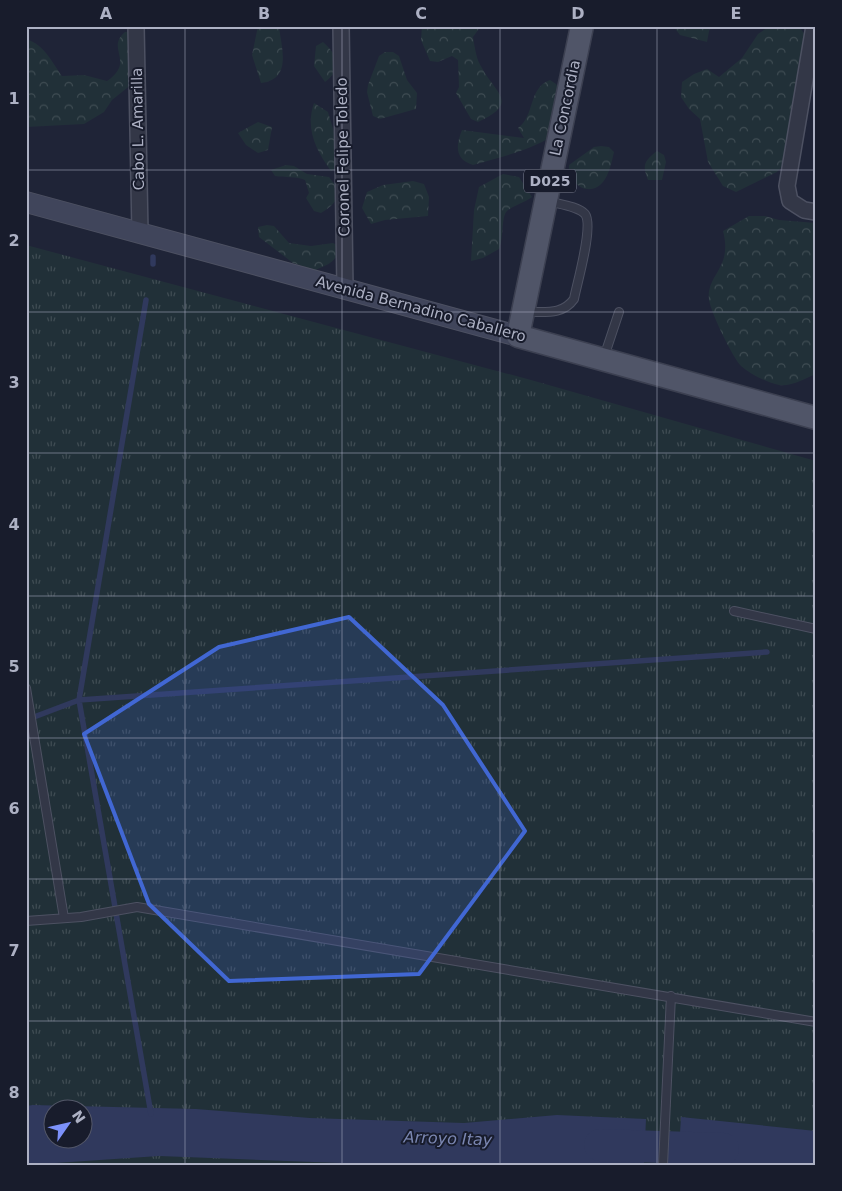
<svg xmlns="http://www.w3.org/2000/svg" width="842" height="1191" font-family="'DejaVu Sans',sans-serif">
<style>
.grass{fill:url(#grass-tufts);fill-rule:evenodd}
.forest{fill:url(#forest-crowns)}
.water{fill:#30395d;fill-rule:evenodd}
.lines{fill:none;stroke-linecap:round;stroke-linejoin:round}
.stream{stroke:#30395d;stroke-width:5.5}
.river{stroke:#30395d;stroke-width:32}
.lane-casing{stroke:#4d5162;stroke-width:10}
.street-casing{stroke:#4d5162;stroke-width:18}
.secondary-casing{stroke:#4d5162;stroke-width:22}
.primary-casing{stroke:#3c4051;stroke-width:25}
.lane{stroke:#333747;stroke-width:8}
.street{stroke:#333747;stroke-width:15}
.secondary{stroke:#40455b;stroke-width:20}
.primary{stroke:#505568;stroke-width:22}
.marked{fill:#4167d3;fill-opacity:0.2;stroke:#4167d3;stroke-width:4;stroke-linejoin:round}
.grid{fill:none;stroke:#adb1c4;stroke-width:1;stroke-opacity:0.55}
.labels{text-anchor:middle;stroke-width:4;stroke-linejoin:round;paint-order:stroke}
.shield{fill:#181c2c;stroke:#808496;stroke-width:1}
.shield-label{font-size:14px;font-weight:bold;fill:#adb1c4}
.street-label{font-size:15px;fill:#adb1c4;stroke:#181c2c}
.water-label{font-size:16px;font-style:italic;fill:#7b87b2;stroke:#181c2c}
.neatline{fill:none;stroke:#adb1c4;stroke-width:2}
.grid-label{font-size:16px;text-anchor:middle;font-weight:bold;fill:#adb1c4}
</style>
<defs>
<pattern id="grass-tufts" width="24" height="20" patternUnits="userSpaceOnUse" patternTransform="scale(1.25)"><rect width="24" height="20" fill="#213038"/><path d="M3 7l-1-3M5 7V3M7 7l1-3M15 17l-1-3M17 17v-4M19 17l1-3" fill="none" stroke="#3f4c53"/></pattern>
<pattern id="forest-crowns" width="20" height="18" patternUnits="userSpaceOnUse" patternTransform="scale(1.25)"><rect width="20" height="18" fill="#213038"/><path d="M2 6a3 3 0 1 1 6 0M12 15a3 3 0 1 1 6 0" fill="none" stroke="#3f4c53"/></pattern>
</defs>
<rect width="100%" height="100%" fill="#1f2437"/>
<!-- grass -->
<path class="grass" d="M26,245L531,380L816,461V1165H26ZM52,1108H82V1138H52Z"/>
<!-- forest -->
<path class="forest" d="M258,26H279C281,47 293,79 261,83L252,55Z
M422,26H481L473,37C475,48 476,59 482,68C496,94 520,103 478,122L471,119L456,93L459,87L458,60L452,56L438,62L430,61L421,40Z
M673,26H710L707,42L680,35Z
M770,26L800,28L816,50V70L797,150L777,172L736,192L723,186L708,162L700,119L689,109L681,97L682,82L694,74L707,69L719,77L742,58L758,34Z
M125,32H132L142,76L112,100L104,112L84,124L26,127V39C45,45 51,61 62,76L84,75L107,81C136,61 105,49 125,32Z
M323,42C338,55 343,69 325,82L314,66L316,46Z
M385,52H393L399,56L407,80L417,93L416,109L380,119L373,116L367,92L368,85L379,56Z
M550,80L556,84L565,96L553,136C528,151 501,157 473,165C454,159 456,145 462,130L524,138L518,128C535,116 528,88 550,80Z
M314,103L328,112L340,152L338,167L331,171C316,150 305,129 314,103Z
M258,122L272,127L268,150L258,153L246,145L238,133Z
M601,146L609,147L614,152C612,161 609,175 603,182C589,199 567,183 569,165L594,147Z
M657,151L664,155L666,162L662,180H648C642,165 644,161 657,151Z
M286,165L294,166L307,174L329,177L339,190C337,202 331,207 321,213L314,211L306,198L309,193L305,180C296,176 285,178 275,176L271,170Z
M503,174L519,177L532,197C524,203 514,205 507,211C501,217 504,237 499,249L483,258L471,261L474,210L479,187Z
M413,181L424,184L429,197L428,216L385,220L371,224L362,208L367,192L383,185Z
M749,216H765L779,220L816,223V374C806,378 791,387 779,385C768,383 750,374 741,366C733,358 711,313 709,300C706,274 733,269 723,231Z
M267,225L274,226L289,243L311,246L333,243L341,247C336,262 328,265 315,270L293,263L259,237L258,227Z"/>
<!-- water -->
<path class="water" d="M33,1105L196,1109L310,1118L464,1123L557,1115L646,1119L644,1165H392L159,1156L26,1165V1106ZM52,1108H82V1138H52Z
M681,1117L816,1131V1165H678Z"/>
<g class="lines">
<!-- stream -->
<path class="stream" d="M153,264V257
M26,720L79,700L146,300
M151,1114L79,700L767,652"/>
<!-- river -->
<path class="river" d="M600,1145L723,1149"/>
<!-- lane casing -->
<g class="lane-casing">
<path id="lane" d="M525,312C543,311 562,316 574,299C577,283 594,226 585,214C578,206 558,204 548,201
M604,357L619,312
M734,611L816,629
M26,688L64,918
M26,921L81,917L137,907L816,1022
M663,1165L671,996"/>
</g>
<!-- street casing -->
<g class="street-casing">
<path id="street" d="M136,26L140,233
M341,26L345,289
M814,26L787,186L790,201L804,210L816,212"/>
</g>
<!-- secondary casing -->
<g class="secondary-casing">
<path id="secondary" d="M26,202L518,336"/>
</g>
<!-- primary casing -->
<g class="primary-casing">
<path id="primary" d="M582,26L518,336L816,418"/>
</g>
<!-- lane -->
<use href="#lane" class="lane"/>
<!-- street -->
<use href="#street" class="street"/>
<!-- secondary -->
<use href="#secondary" class="secondary"/>
<!-- primary -->
<use href="#primary" class="primary"/>
</g>
<!-- marked area -->
<path class="marked" d="M349,617L443,705L525,831L419,974L229,981L149,904L84,734L219,647Z"/>
<!-- grid -->
<path class="grid" d="M185,26V1165M342,26V1165M500,26V1165M657,26V1165M26,170H816M26,312H816M26,453H816M26,596H816M26,738H816M26,879H816M26,1021H816"/>
<g class="labels">
<!-- shield labels -->
<rect class="shield" x="524" y="169.5" width="52" height="23" rx="4"/>
<g class="shield-label">
<text x="550" y="186">D025</text>
</g>
<!-- street labels -->
<g class="street-label">
<text transform="translate(565 108) rotate(-78)" y="5">La Concordia</text>
<text transform="translate(138 129) rotate(-91)" y="5">Cabo L. Amarilla</text>
<text transform="translate(343 157) rotate(-91)" y="5">Coronel Felipe Toledo</text>
<text transform="translate(421 309) rotate(15)" y="5">Avenida Bernadino Caballero</text>
</g>
<!-- water labels -->
<g class="water-label">
<text transform="translate(448 1138) rotate(2)" y="6">Arroyo Itay</text>
</g>
</g>
<!-- border -->
<rect width="842" height="1191" fill="none" stroke="#181c2c" stroke-width="55"/>
<!-- north arrow -->
<g transform="translate(68 1124) rotate(56)"><circle r="24" fill="#181c2c" stroke="#545869"/>
<path d="M0-4L9 19L0 12L-9 19Z" fill="#7c91fa"/>
<text y="-8" font-size="14" font-weight="bold" text-anchor="middle" fill="#adb1c4">N</text>
</g>
<rect x="28" y="28" width="786" height="1136" class="neatline"/>
<g class="grid-label">
<text x="106" y="19">A</text>
<text x="264" y="19">B</text>
<text x="421" y="19">C</text>
<text x="578" y="19">D</text>
<text x="736" y="19">E</text>
<text x="14" y="104">1</text>
<text x="14" y="246">2</text>
<text x="14" y="388">3</text>
<text x="14" y="530">4</text>
<text x="14" y="672">5</text>
<text x="14" y="814">6</text>
<text x="14" y="956">7</text>
<text x="14" y="1098">8</text>
</g>
</svg>
